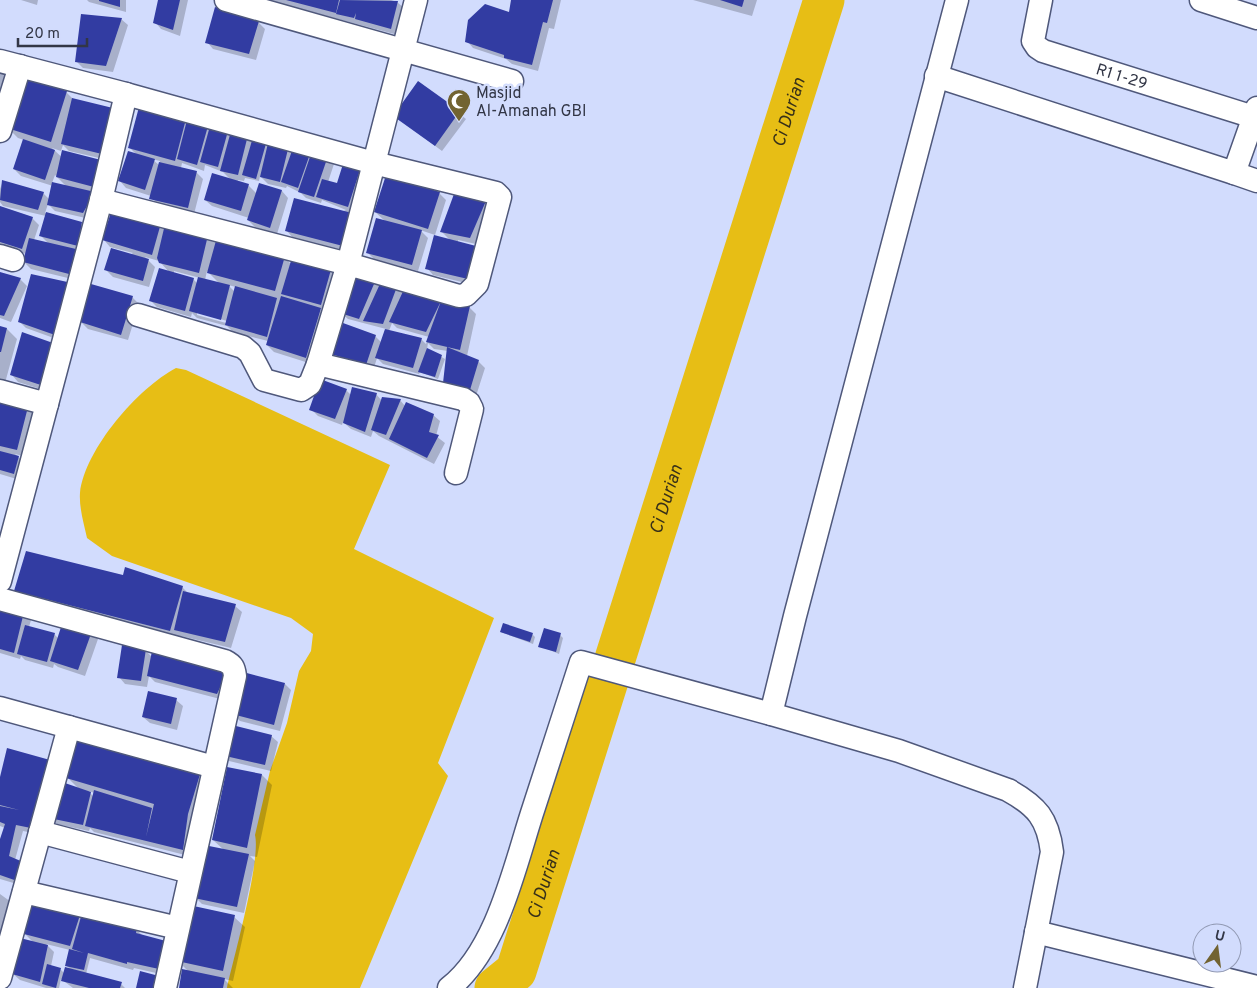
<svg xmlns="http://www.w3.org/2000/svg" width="1257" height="988" font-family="Overpass,sans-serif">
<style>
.water{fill:#e7be15}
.shadow{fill:#0003;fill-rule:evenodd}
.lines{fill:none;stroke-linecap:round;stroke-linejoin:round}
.river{stroke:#e7be15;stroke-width:41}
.building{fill:#323ca2}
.street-casing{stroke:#4f587b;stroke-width:25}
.street{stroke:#fff;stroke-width:22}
.labels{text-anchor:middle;stroke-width:5;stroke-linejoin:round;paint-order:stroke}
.street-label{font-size:16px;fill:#323646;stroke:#d2dcfd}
.poi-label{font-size:16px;fill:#323646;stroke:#d2dcfd;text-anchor:start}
.water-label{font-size:18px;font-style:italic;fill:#373019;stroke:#d2dcfd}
</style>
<rect width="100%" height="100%" fill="#d2dcfd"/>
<!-- water -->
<path class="water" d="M176,368L186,370L390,465L354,549L494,618L438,763L448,776L360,988H227C234,957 261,861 255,835L270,771L287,723L299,671L311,651L313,634L291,618L112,556L87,538C84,524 79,508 80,493C85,449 138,388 176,368Z"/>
<!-- shadow -->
<path class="shadow" d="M21,0H38L37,5Z
M87,0H126V12L89,2Z
M160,0H188L180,36L161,29L155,22Z
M267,0H391L397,2L404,8L398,35Z
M513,0H561L554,29L549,28L538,71L512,64L506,59L473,48L467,41L510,14Z
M693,0H757L752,16Z
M121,19L128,25L113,72L83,68L76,61Z
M258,22L265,29L256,60L213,49L207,42Z
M4,73L10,80L0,122V74Z
M419,82L466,119L442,151L395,116Z
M66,92L74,100L112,161L69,151L63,145L61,151L52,148L100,193L92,191L101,200L90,219L55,211L48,204L45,213L81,224L88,230L85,252L73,249L82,257L76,280L31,269L24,262L26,254L0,245V207L32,218L39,225L34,240L49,244L41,236L46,216L3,206L0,202V189L3,181L43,193L49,199L53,186L21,176L14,169L24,140L18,138L8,128ZM55,175L67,187L52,183Z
M140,108L207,127L210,130L211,127L327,158L334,164L328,182L337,185L360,171L366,177L354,213L349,211L358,220L350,252L293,238L287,231L346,210L322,200L321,203L306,198L301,193L287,186L286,188L268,184L260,176L259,181L245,178L244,181L238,180L237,182L248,185L257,194L260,184L282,191L288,198L277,234L255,227L248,220L249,218L212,206L205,200L231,180L223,172L205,165L204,171L182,163L181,168L196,172L203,179L194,214L158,205L151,196L126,188L120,181L137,155L130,148ZM152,159L160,161L159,165Z
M439,193L446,200L435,235L420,230L428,238L418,271L374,259L368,253L385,221L375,212Z
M485,202L492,208L476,244L458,240V243L474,285L433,275L427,268L451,241L442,232Z
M161,224L165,229L284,257L291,264L294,255L338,273L327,311L320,309L327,316L312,364L274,352L267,345L268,341L233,332L227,326L197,318L192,313L191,317L157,307L151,301L170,273L159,261L145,257L155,267L149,287L113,277L106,270L133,253L110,247L104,240ZM174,271L200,278L198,284L193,279L174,274ZM207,271L220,284L205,280ZM228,285L236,287L235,292ZM197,312L227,321L226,323L197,315Z
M356,273L469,307L476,314L467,356L478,361L485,368L476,396L451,389L448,351L434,349L428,343L427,349L445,359L438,379L420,372L419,374L383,364L377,358L373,371L339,360L333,353L375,336L382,343L386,329L348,319L341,313ZM392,323L397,328L429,337L426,344L421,339L389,331Z
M0,274L20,279L27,286L11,322L0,318Z
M72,284L62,341L26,328L19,321Z
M132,297L139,304L128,340L88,329L81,322Z
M0,327L7,329L17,339L5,383L0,382Z
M23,334L50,392L18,382L12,375Z
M346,390L351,395L376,394L382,401L400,400L405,406L433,415L440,421L436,436L445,443L434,464L379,436L373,431L371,437L351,429L343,422L342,425L318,416L311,409Z
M0,397L35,411L23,456L15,454L25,463L20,480L0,474Z
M124,577L182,587L189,594L235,606L242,612L231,648L181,636L180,640L22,597L15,590Z
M0,607L24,613L31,620L29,627L54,634L59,639L91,632L98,639L85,676L58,667L54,664L53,668L25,660L21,656L20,659L0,653Z
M501,632L532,634L535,637L533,644Z
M560,635L563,638L559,654L540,646Z
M145,650L152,657L226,674L224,700L155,682L149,676L147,687L125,684L119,677Z
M285,684L291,690L280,731L240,721L233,714Z
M176,700L183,706L177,730L150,723L143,717Z
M271,736L278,742L271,771L229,761L222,754Z
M228,769L262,775L272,785L257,857L250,856L255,861L244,913L202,904L195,897L224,850L213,840Z
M200,772L210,782L189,856L94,832L90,828L89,831L57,824L50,817L79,789L67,777ZM88,791L95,793L94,797Z
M0,782L38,834L23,831L15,860L27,887L0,879V844L5,828L0,826Z
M0,894L11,902L0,948Z
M79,916L82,919L136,929L143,936L165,975L134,968L133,970L90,958L86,974L121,984L125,988H73L61,979L59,988H46L20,980L13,974L33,942L25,934ZM46,944L70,950L66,965L71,970L64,973L60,969L51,966L54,952Z
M234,917L245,927L233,981L224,979L233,988H180L189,972L178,961Z"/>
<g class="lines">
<!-- river -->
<path class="river" id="s1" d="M495,988L516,971L824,0"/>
</g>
<!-- building -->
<path class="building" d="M99,0H120V7L99,1Z
M158,0H180L173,30L153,23Z
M286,0H339L336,13Z
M340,0L398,1L391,29L355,19L356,13L354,18L336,14Z
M511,0H553L547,23L543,22L532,65L504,58V55L465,42L468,20L485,4L509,12Z
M720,0H744L742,7Z
M215,7L259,21L249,54L205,43Z
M81,14L122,18L106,66L75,62Z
M22,77L67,91L51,142L7,128Z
M418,81L460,111L435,146L393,116Z
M72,98L117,109L106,155L61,144Z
M139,107L186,119L175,161L128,148Z
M187,120L208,126L197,165L177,159Z
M210,126L228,131L218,167L200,162Z
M231,131L248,135L238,175L220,171Z
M253,137L267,140L256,179L242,175Z
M23,139L55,150L45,180L13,169Z
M269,139L289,145L280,182L260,177Z
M294,145L311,151L298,188L281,182Z
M62,150L101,160L94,187L56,177Z
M128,151L155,159L145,190L118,181Z
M312,151L328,156L314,197L298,192Z
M159,162L197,171L188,208L149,199Z
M343,164L360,170L348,207L316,197L322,179L337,183Z
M212,173L249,184L241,211L204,200Z
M386,175L440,192L428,229L374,212Z
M2,180L44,192L38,210L0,200Z
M52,182L95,192L83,213L47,205Z
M259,183L282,190L270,228L247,220Z
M454,194L486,201L470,238L440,232Z
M294,198L352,213L343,246L285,231Z
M0,206L33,217L22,249L0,242Z
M112,209L161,223L152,255L102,240Z
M46,212L82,222L78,246L39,236Z
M376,218L422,230L412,265L366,253Z
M166,220L209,231L199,273L159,263L157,258Z
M434,235L476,246L468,279L425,269Z
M217,237L285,256L275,291L207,273Z
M29,238L76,249L69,274L23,262Z
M111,248L149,259L143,281L104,270Z
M293,254L332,266L321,305L281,294Z
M159,268L194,278L185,311L149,301Z
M356,271L377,277L359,319L340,313Z
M0,272L21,278L4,316L0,315Z
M31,274L72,283L55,335L18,322Z
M384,275L398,284L383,324L363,321Z
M198,277L230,285L221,320L189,311Z
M91,284L133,296L121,335L80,322Z
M235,286L277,298L267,337L225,325Z
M405,287L470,306L460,350L426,342L441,301L426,332L389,322Z
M281,296L321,308L306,358L266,345Z
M343,323L376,335L366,365L331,354Z
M0,326L7,328L1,352H0Z
M385,329L422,338L413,368L375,358Z
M22,332L53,343L44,386L10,375Z
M447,347L479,360L470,390L443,383Z
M427,348L442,355L435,377L418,372Z
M320,379L347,389L335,419L309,410Z
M352,387L377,393L365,432L343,423Z
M0,396L29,403L17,450L0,446Z
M382,397L401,399L386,435L371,430Z
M406,402L434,414L429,432L439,435L427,458L389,439Z
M0,451L19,456L14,474L0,470Z
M26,551L123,575L125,567L183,586L170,631L14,591Z
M183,591L236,604L225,642L174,630Z
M0,605L24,612L14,653L0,649Z
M63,621L92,631L78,670L50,661Z
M503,623L533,633L530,642L500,632Z
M25,625L55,633L47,662L17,654Z
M544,628L561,633L556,652L538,647Z
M122,645L146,649L141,681L117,678Z
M153,646L227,673L217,694L147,676Z
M243,672L285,683L274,725L232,714Z
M148,691L177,698L171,724L142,717Z
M228,724L272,735L265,765L221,755Z
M79,733L201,771L188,814L183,850L85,826L94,790L152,808L146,837L154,804L66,778Z
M7,748L50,760L31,828L16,825L9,856L23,862L20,882L0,875V839L5,824L0,822V806L19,810L0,805V777Z
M227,767L262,774L247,848L212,840Z
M62,782L91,792L83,825L49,818Z
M209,846L249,854L237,907L194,898Z
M33,901L80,915L70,946L24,934Z
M189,905L235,915L223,971L177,961Z
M82,913L137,928L136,933L166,941L159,969L127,962V964L88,953L84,970L65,966L69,949L84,953L72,949Z
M20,938L48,945L40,982L12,974Z
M47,964L61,968L56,988L42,984Z
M65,967L122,982L120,988H89L61,981Z
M182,969L225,978L223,988H179Z
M140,971L159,976L156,988H136Z"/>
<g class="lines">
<!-- street casing -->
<g class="street-casing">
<g id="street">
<path d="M226,0L512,81"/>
<path d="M957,0L795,616L771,714L899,751L1008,790C1037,806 1048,819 1052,852L1025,988"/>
<path id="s2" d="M1041,0L1033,41L1037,47L1043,51L1257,118"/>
<path d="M1201,0L1257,18"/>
<path d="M0,61L126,94"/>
<path d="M936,76L1234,173L1257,108"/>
<path d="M0,131L20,66"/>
<path d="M1234,173L1257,181"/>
<path d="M101,200L126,94L374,163L496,193L500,197L477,284L466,295L459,296L348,264L318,364L310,384L301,390L264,380L250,353L243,347L138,315"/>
<path d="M0,256L13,260"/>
<path d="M318,364L463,399L469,403L472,409L456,473"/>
<path d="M0,391L47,404L101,200L348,264L416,0"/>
<path d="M0,581L47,404"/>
<path d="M0,599L225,661C233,665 234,668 235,676L165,988"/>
<path d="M0,708L214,767"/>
<path d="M40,832L190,872"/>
<path d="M24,892L178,928"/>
<path d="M1036,932L1257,987"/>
<path d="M0,978L69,727"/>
<path d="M449,988C498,950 515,864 534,807C550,759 565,710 581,662L771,714"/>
</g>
</g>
<!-- street -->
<use href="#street" class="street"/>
</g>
<!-- icons -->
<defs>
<g id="mosque-pin" transform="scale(1.25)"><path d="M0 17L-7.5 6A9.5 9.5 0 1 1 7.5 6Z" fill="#726331" stroke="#d2dcfd"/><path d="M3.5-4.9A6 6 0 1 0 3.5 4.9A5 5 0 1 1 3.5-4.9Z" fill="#fff"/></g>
</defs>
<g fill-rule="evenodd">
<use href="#mosque-pin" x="459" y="101"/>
</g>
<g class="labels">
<!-- street labels -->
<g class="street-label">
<text dy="6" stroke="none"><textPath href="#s2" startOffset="139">R1 1-29</textPath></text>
</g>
<!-- poi labels -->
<g class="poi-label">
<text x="476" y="98">Masjid<tspan x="476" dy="18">Al-Amanah GBI</tspan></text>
</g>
<!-- water labels -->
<g class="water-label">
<text dy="6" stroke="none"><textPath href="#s1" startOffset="928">Ci Durian</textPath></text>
<text dy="6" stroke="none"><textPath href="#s1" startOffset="522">Ci Durian</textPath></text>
<text dy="6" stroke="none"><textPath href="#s1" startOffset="118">Ci Durian</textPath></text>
</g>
</g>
<!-- north arrow -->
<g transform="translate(1217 948) rotate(14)"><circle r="24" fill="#d2dcfd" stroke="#929ab4"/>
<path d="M0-4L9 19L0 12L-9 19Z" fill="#726331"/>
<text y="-8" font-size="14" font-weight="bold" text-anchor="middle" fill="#323646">U</text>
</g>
<!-- scale -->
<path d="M18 38v8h69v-8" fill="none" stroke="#323646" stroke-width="2.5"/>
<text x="25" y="38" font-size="15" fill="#323646" stroke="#d2dcfd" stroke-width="4" paint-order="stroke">20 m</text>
</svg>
